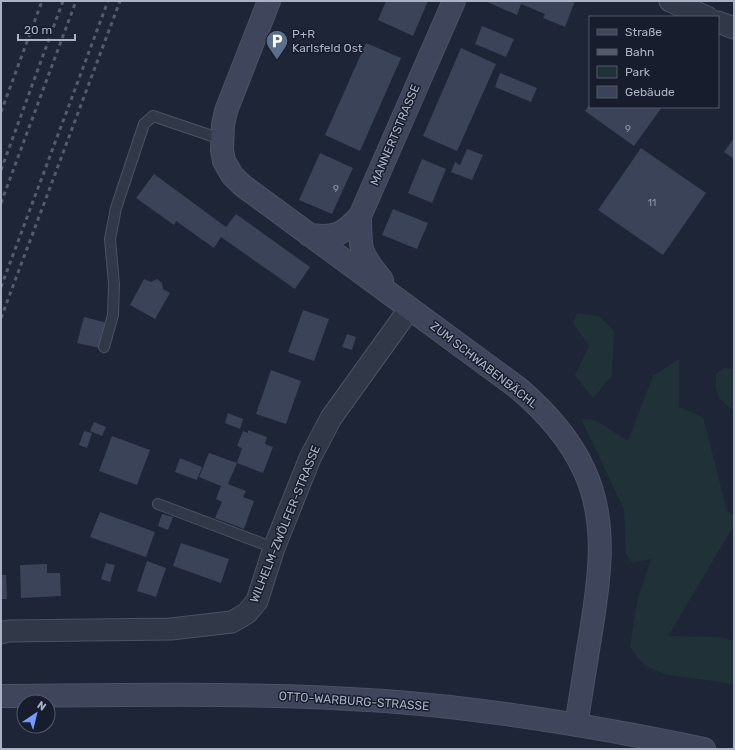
<svg xmlns="http://www.w3.org/2000/svg" width="735" height="750" font-family="Rubik,sans-serif">
<style>
.green{fill:#203238}
.building{fill:#3a4358}
.lines{fill:none;stroke-linecap:round;stroke-linejoin:round}
.lane-casing{stroke:#4c5263;stroke-width:12}
.street-casing{stroke:#4c5263;stroke-width:23}
.secondary-casing{stroke:#4c5263;stroke-width:24}
.lane{stroke:#313848;stroke-width:10}
.street{stroke:#313848;stroke-width:21}
.secondary{stroke:#3f465b;stroke-width:22}
.rail{stroke:#535b6f;stroke-width:3;stroke-dasharray:4 4;stroke-linecap:butt}
.labels{text-anchor:middle;stroke-width:3;stroke-linejoin:round;paint-order:stroke}
.number-label{font-size:10px;fill:#8f96aa}
.poi-label{font-size:12px;fill:#abb2c5;stroke:#171d2c;text-anchor:start}
.street-label{font-size:12px;fill:#abb2c5;stroke:#171d2c}
</style>
<rect width="100%" height="100%" fill="#1e2537"/>
<!-- green -->
<path class="green" d="M577,313L599,316L614,331L612,375L593,398L575,375L589,346L573,323Z
M679,359V407L703,417L727,511L734,516V525L668,636L722,637L734,641V684L664,674L644,665L630,647L637,602L651,559L632,563L626,554L624,509L581,419L595,420L628,441L653,376Z
M724,368L734,369V410C718,400 715,394 716,374Z"/>
<!-- building -->
<path class="building" d="M386,1H428L413,36L378,20Z
M485,1H575L565,27L543,18L545,14L521,4L517,15Z
M482,26L514,39L506,57L475,44Z
M366,43L401,58L360,151L325,135Z
M461,48L496,64L457,151L423,136Z
M500,73L537,88L531,102L495,87Z
M590,104V107H662L634,146L585,111Z
M734,138V159L724,152Z
M641,148L706,193L663,255L598,210Z
M467,149L483,155L472,180L451,172L455,162L460,165Z
M320,153L353,168L332,214L299,200Z
M422,159L446,169L432,203L408,193Z
M154,174L226,227L236,214L310,267L295,289L221,237L214,248L176,221L174,225L136,198Z
M393,209L428,223L417,249L382,235Z
M144,279L151,282L157,279L162,283L163,289L170,293L155,319L130,305Z
M303,310L329,319L314,361L288,352Z
M84,317L107,323L100,348L77,343Z
M347,334L356,337L352,350L342,347Z
M271,370L301,381L286,424L256,414Z
M228,413L243,419L240,429L225,423Z
M94,422L106,427L102,436L90,431Z
M248,430L267,437L265,444L273,447L263,473L237,463L242,448L237,446L243,431L248,433Z
M84,431L92,433L87,448L79,445Z
M112,436L150,450L137,485L99,471Z
M209,453L237,463L228,484L246,491L243,497L254,501L244,529L215,518L222,502L216,499L221,486L199,477Z
M180,458L202,467L197,480L175,472Z
M100,512L155,532L146,557L90,537Z
M162,514L173,517L168,530L158,526Z
M181,543L229,559L221,583L173,566Z
M147,561L166,568L156,597L137,591Z
M106,563L115,565L110,582L101,579Z
M47,564V573H60L61,596L21,598L20,565Z
M1,575H6L7,599H1Z"/>
<g class="lines">
<!-- lane casing -->
<g class="lane-casing">
<path id="lane" d="M104,347L113,315L114,284L110,239L116,208L144,124L153,116L221,139
M158,504L274,548"/>
</g>
<!-- street casing -->
<g class="street-casing">
<path id="street" d="M670,1L707,17
M718,22L734,28
M1,633L8,631L171,629L232,622L247,613L257,601L274,548L310,458L331,418L410,308"/>
</g>
<!-- secondary casing -->
<g class="secondary-casing">
<path id="secondary" d="M269,1L226,111L223,125L222,150L224,161L232,175L242,185L518,388C545,411 569,437 584,470C609,523 599,583 590,638C585,667 581,696 576,725
M360,216C360,251 360,253 382,280
M309,235C336,238 342,235 360,216L454,1
M1,696C129,695 257,692 385,701C492,709 599,727 704,749"/>
</g>
<!-- lane -->
<use href="#lane" class="lane"/>
<!-- street -->
<use href="#street" class="street"/>
<!-- secondary -->
<use href="#secondary" class="secondary"/>
<!-- rail -->
<path class="rail" d="M1,2V1
M1,112L42,1
M1,170L63,1
M1,203L76,1
M1,287L108,1
M1,318L120,1"/>
</g>
<!-- icons -->
<defs>
<g id="parking-pin" transform="scale(1.15)"><path d="M0 17L-7.5 6A9.5 9.5 0 1 1 7.5 6Z" fill="#5c6f8a" stroke="#171d2c"/><path d="M-3.5-5.5H1a3.5 3.5 0 0 1 0 7H-1V5.5H-3.5ZM-1-3.4V-.6H.8a1.4 1.4 0 0 0 0-2.8Z" fill="#fff"/></g>
</defs>
<g fill-rule="evenodd">
<use href="#parking-pin" x="277" y="41"/>
</g>
<g class="labels">
<!-- number labels -->
<g class="number-label">
<text x="628" y="132">9</text>
<text x="336" y="192">9</text>
<text x="652" y="206">11</text>
</g>
<!-- poi labels -->
<g class="poi-label">
<text x="292" y="38">P+R<tspan x="292" dy="14">Karlsfeld Ost</tspan></text>
</g>
<!-- street labels -->
<g class="street-label">
<text transform="translate(395 135) rotate(-67)" y="4">MANNERTSTRASSE</text>
<text transform="translate(484 365) rotate(38)" y="4">ZUM SCHWABENBÄCHL</text>
<text transform="translate(285 524) rotate(-68)" y="4">WILHELM-ZWÖLFER-STRASSE</text>
<text transform="translate(354 701) rotate(4)" y="4">OTTO-WARBURG-STRASSE</text>
</g>
</g>
<!-- border -->
<rect width="735" height="750" fill="none" stroke="#abb2c5" stroke-width="4"/>
<!-- legend -->
<rect x="589" y="16" width="130" height="92" fill="#171d2c" stroke="#525969"/>
<rect x="597" y="29" width="20" height="6" fill="#3f465b" stroke="#525969"/>
<text x="625" y="36" font-size="12" fill="#abb2c5">Straße</text>
<rect x="597" y="49" width="20" height="6" fill="#535b6f" stroke="#525969"/>
<text x="625" y="56" font-size="12" fill="#abb2c5">Bahn</text>
<rect x="597" y="66" width="20" height="12" fill="#203238" stroke="#525969"/>
<text x="625" y="76" font-size="12" fill="#abb2c5">Park</text>
<rect x="597" y="86" width="20" height="12" fill="#3a4358" stroke="#525969"/>
<text x="625" y="96" font-size="12" fill="#abb2c5">Gebäude</text>
<!-- north arrow -->
<g transform="translate(36 714) rotate(35)"><circle r="19" fill="#171d2c" stroke="#525969"/>
<path d="M0-3L7 15L0 10L-7 15Z" fill="#779aff"/>
<text y="-6" font-size="11" font-weight="bold" text-anchor="middle" fill="#abb2c5">N</text>
</g>
<!-- scale -->
<path d="M18 34v6h57v-6" fill="none" stroke="#abb2c5" stroke-width="2"/>
<text x="24" y="34" font-size="12" fill="#abb2c5" stroke="#171d2c" stroke-width="3" paint-order="stroke">20 m</text>
</svg>
